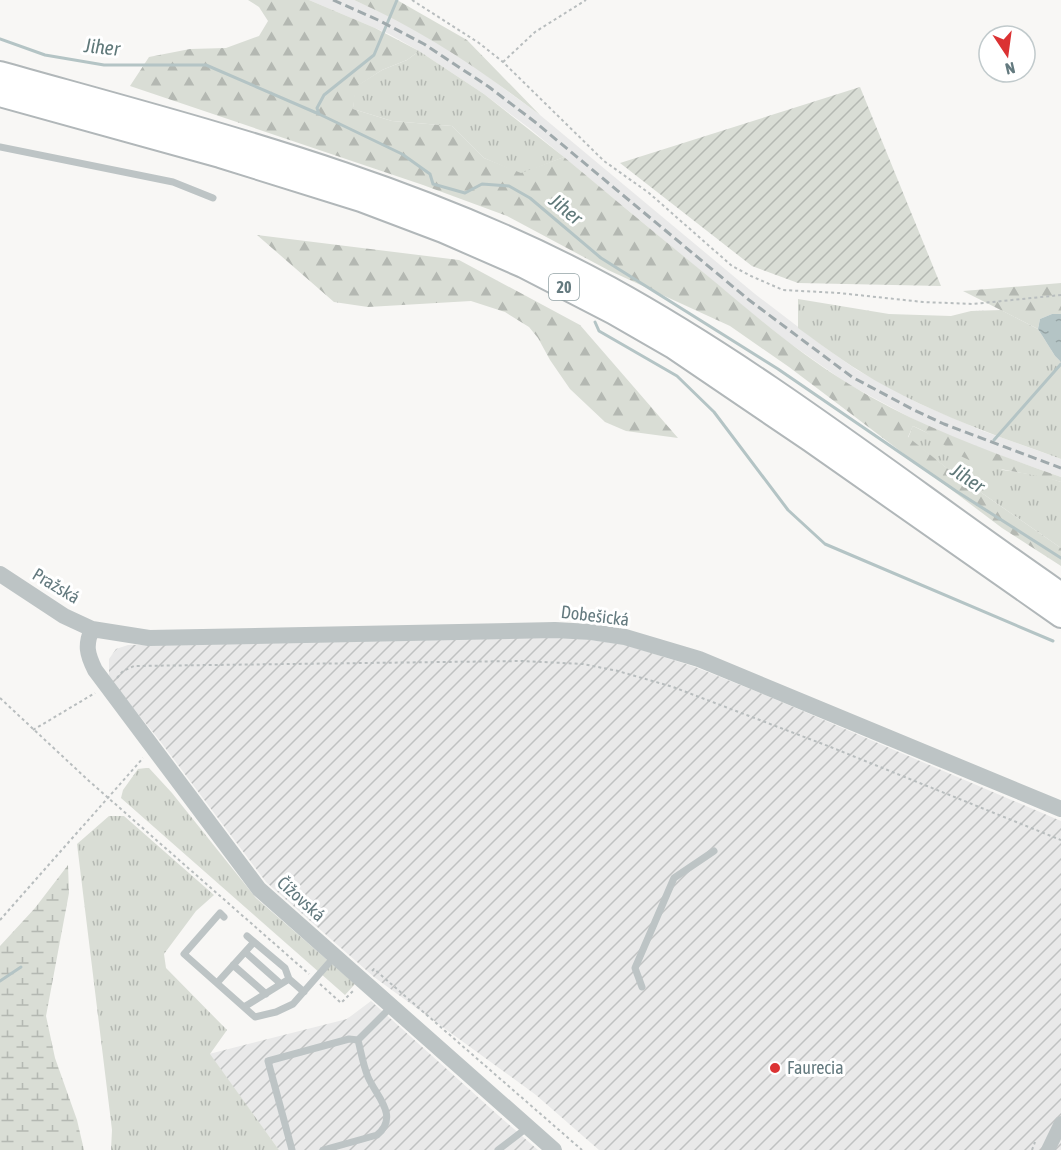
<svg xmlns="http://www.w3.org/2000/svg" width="1061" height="1150" font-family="'Asap Condensed',sans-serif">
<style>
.built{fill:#e9e9e9}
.industrial{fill:url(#industrial-furrows)}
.grass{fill:url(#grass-tufts)}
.forest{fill:url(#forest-firs)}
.wetland{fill:url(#wetland-marsh)}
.garden{fill:url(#garden-furrows)}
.water{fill:url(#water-ripples)}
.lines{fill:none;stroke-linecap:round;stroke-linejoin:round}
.stream{stroke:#b4c4c5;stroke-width:3}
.trunk-casing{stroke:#b1b7b9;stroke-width:26}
.path{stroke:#b8bdbe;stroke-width:2;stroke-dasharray:3 3;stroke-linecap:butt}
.service{stroke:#bdc4c5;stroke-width:7}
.minor{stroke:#bdc4c5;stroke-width:14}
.tertiary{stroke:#bdc4c5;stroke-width:16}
.trunk{stroke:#fff;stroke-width:22}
.rail{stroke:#9fa9ac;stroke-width:3;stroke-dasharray:9 4.5;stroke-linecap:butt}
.poi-dot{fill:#db3233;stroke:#fff;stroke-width:2}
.labels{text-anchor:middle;stroke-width:6;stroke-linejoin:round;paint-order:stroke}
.shield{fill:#fff;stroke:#92a2a5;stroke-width:1.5}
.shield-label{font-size:16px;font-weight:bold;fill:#647a7f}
.street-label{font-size:18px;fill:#647a7f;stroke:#fff}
.poi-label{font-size:18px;fill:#647a7f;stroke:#fff;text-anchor:start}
.water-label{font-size:20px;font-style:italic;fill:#5f7879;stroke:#fff}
</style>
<defs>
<pattern id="industrial-furrows" width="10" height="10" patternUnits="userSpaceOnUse" patternTransform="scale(1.5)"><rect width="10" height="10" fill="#e9e9e9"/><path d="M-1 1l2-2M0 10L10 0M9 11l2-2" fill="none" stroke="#c0c2c2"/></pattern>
<pattern id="grass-tufts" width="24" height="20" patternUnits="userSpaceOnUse" patternTransform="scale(1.5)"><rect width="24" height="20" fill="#d9ddd5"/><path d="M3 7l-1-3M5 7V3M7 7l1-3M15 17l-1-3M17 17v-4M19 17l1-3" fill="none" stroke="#b4b8b2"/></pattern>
<pattern id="forest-firs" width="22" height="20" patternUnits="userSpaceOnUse" patternTransform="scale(1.5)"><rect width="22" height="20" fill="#d9ddd5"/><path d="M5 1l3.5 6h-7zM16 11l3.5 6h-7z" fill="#b4b8b2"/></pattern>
<pattern id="wetland-marsh" width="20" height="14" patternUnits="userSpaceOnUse" patternTransform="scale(1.5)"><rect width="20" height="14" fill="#d9ddd5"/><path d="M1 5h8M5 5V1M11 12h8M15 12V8" fill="none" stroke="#b4b8b2"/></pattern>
<pattern id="garden-furrows" width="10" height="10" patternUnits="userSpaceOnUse" patternTransform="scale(1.5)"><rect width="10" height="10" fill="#d9ddd5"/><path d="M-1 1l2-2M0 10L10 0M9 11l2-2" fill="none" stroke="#b4b8b2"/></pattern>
<pattern id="water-ripples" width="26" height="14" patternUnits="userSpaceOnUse" patternTransform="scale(1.5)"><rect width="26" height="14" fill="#b4c4c5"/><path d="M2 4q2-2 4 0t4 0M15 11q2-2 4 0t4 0" fill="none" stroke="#96a4a5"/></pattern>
</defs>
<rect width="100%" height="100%" fill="#f8f7f5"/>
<!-- built -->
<path class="built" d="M309,0H354L397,19L464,59L540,115L755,294L827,349L857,370L918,403L983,431L1061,459V477L977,447L941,432L911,418L848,384L788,342L744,307L529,128L484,94L419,51L389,34Z"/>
<!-- industrial -->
<path class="industrial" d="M555,636L623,644L695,667L765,695L1061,821V1150H599L536,1095L374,977L266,882L160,741L109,678V659L116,649L128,645Z
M371,1001L499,1116L538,1150H279L209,1054L347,1019Z"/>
<!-- grass -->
<path class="grass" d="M419,51L484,94L564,157L521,174L484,158L452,126L392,121L353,109L355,87L382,70L407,60Z
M798,299L889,314L951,316L971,311L1001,310L1038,329L1055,356L1061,362V459C1002,438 942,417 887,387C855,370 827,349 798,328Z
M913,426L1003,470L1043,476L1061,482V548L953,473L908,438Z
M146,768H149L172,793L256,898L355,984L345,995L121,798L123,790L138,769Z
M109,816H124L214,895L196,911L164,954L166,968L227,1030L210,1054L279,1150H111L112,1130L77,844Z"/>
<!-- forest -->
<path class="forest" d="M248,0H309L375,28L419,51L407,60L382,70L356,87L353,109L392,121L452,126L484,158L521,173L564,157C614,199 665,241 715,282C758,318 801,355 849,384C915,425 988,451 1061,477V482C1031,472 999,472 969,460C949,452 934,434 913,426L908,437L953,473L1061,548V566L1002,528L789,367L730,326L608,270L507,216L423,185L130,86L149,57L190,49L226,48L259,36L268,21L259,7Z
M354,0H397L467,40L540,115C479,69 424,31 354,0Z
M257,235L459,260L580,325L678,438L626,431L605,422L570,389L550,360L538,338L529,327L505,312L471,301L368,307L334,302Z
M1061,283V314H1052L1040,319L1038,329L963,291Z"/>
<!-- wetland -->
<path class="wetland" d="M68,865L69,893L46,1016L55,1058L77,1120L84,1150H0V946L35,908Z"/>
<!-- garden -->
<path class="garden" d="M860,87L941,286L798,283L752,266L620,163Z"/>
<!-- water -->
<path class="water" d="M1052,314H1061V362L1055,356L1038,329L1040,319Z"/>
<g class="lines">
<!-- stream -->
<path class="stream" d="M0,39L45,55L104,65H206L319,114L402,154L430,174L433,184L465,193L482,184L509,186L530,198L601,258L778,369L956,491L1061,558
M319,114L317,108L324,95L374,55L397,0
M595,322L599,331L677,376L714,412L788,510L825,544L1053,641
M994,440L1061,364
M0,981L21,967"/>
<!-- trunk casing -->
<g class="trunk-casing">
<path id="trunk" d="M0,73C207,131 420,184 609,288C769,376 911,491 1061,594
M0,95L220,156L361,200L443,231L523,266L614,313L673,347L810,440L1061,616"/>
</g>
<!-- path -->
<path class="path" d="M412,0L479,43L503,62L604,161L649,193L732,266L751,276L783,290L839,293L923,302L973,304L1061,295
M503,62L535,32L586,0
M117,678L123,671L134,666L522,661L583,664L618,671L673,687L828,746L1061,840
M0,698L89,781L309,974
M33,730L95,693
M0,920L143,758
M372,971L374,969L582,1150
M320,984L341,1003L353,991
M1032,1150L1035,1142"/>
<!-- service -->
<path class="service" d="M0,147L173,182L213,198
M224,917L220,913L184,954L255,1017L276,1012L293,1004L335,956
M247,936L285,968L289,979L304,992
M245,952L281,984
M233,965L266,994
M217,983L254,942
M642,987L635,968L674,878L714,851
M244,1007L289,979
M292,1150L268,1061L349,1039L358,1040L391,1007
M323,1150L377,1135C400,1116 376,1096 368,1077C363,1065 361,1052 358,1040
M498,1150L528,1127"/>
<!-- minor -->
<path class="minor" d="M1048,1150L1061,1123"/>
<!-- tertiary -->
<path class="tertiary" d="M0,574L64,616L92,629L149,638L555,630L591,632L625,637L699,659L1061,809
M92,629C85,645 87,654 95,670L259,889L554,1150"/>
<!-- trunk -->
<use href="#trunk" class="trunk"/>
<!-- rail -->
<path class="rail" d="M333,0L378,20L424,44L489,87L535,122L749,300L852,377L914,410L944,424L1061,468"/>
</g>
<!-- markers -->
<circle class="poi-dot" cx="775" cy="1068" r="6"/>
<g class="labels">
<!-- shield labels -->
<rect class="shield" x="549" y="274" width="30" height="26" rx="4.5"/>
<g class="shield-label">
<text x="564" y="293">20</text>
</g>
<!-- street labels -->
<g class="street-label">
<text transform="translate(56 586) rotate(31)" y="6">Pražská</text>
<text transform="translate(595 616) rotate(7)" y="6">Dobešická</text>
<text transform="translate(301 899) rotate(42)" y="6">Čížovská</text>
</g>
<!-- poi labels -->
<g class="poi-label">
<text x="787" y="1074">Faurecia</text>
</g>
<!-- water labels -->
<g class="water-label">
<text transform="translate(102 47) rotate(6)" y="7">Jiher</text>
<text transform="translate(566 209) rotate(40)" y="7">Jiher</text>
<text transform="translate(968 478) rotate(34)" y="7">Jiher</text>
</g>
</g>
<!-- north arrow -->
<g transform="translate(1007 54) rotate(167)"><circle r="28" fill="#ffffff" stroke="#c1cacc" stroke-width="1.5"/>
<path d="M0-4.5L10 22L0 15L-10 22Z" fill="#db3233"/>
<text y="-9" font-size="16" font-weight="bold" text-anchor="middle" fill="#647a7f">N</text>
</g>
</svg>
